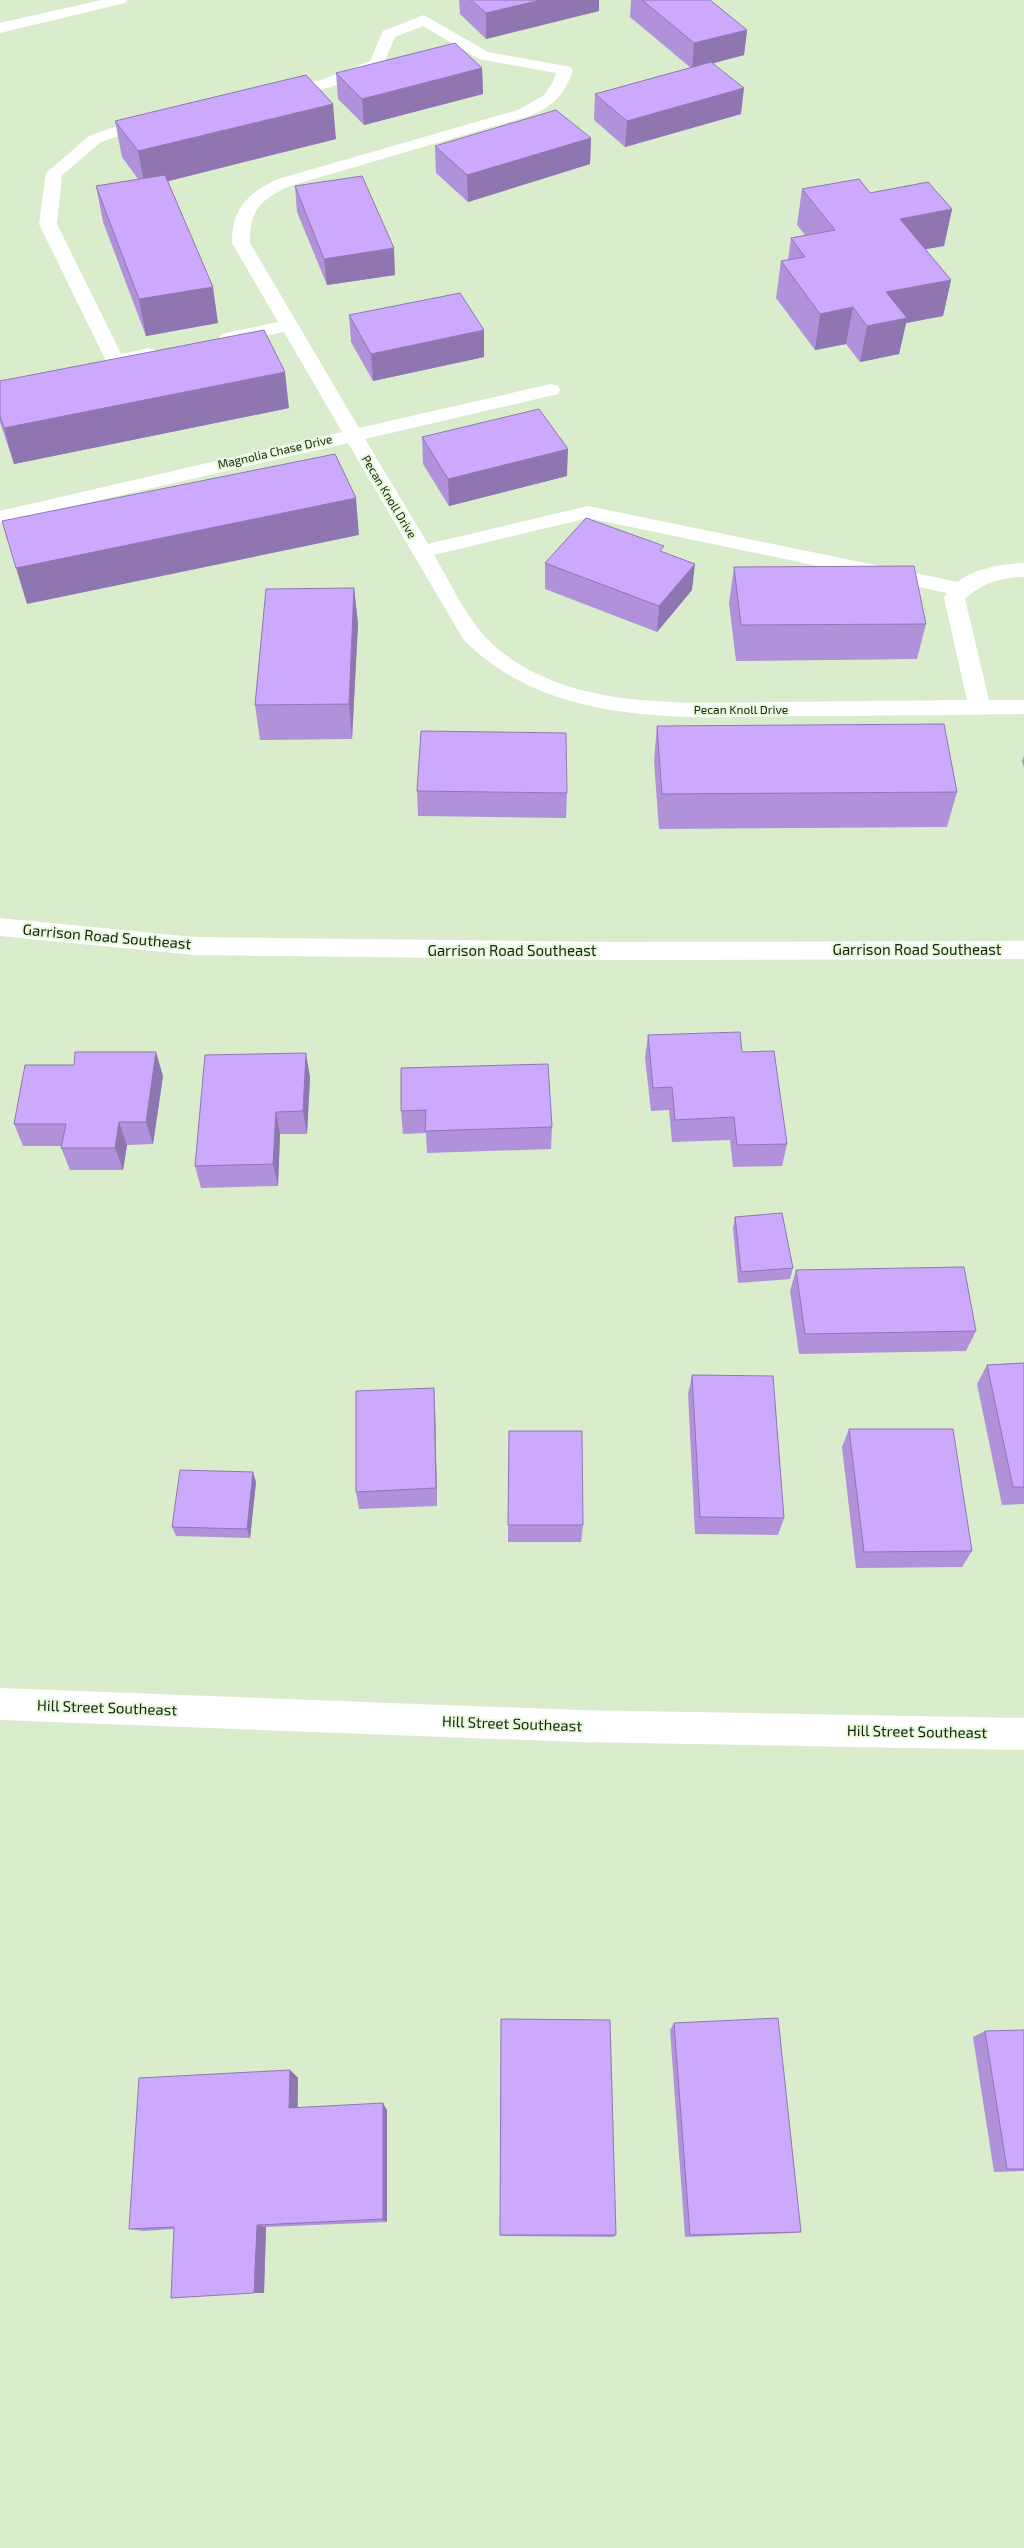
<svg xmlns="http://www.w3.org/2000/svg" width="1024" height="2548" font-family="'Exo 2',sans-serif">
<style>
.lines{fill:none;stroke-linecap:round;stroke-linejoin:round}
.minor{fill:#fff;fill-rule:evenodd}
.major{fill:#fff;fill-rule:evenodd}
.wall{fill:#b091da}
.shaded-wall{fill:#9076b1}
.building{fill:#cda9fd;stroke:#9076b1}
.labels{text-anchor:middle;stroke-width:4;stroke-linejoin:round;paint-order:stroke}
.far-street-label{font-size:12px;fill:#192014;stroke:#e6fad9}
.street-label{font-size:15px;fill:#192014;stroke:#e6fad9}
</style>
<rect width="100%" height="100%" fill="#d9edcc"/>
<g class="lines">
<!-- minor -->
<path class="minor" d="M424,15L488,52L571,67L573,70C565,94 553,107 529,116L290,186C261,199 249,210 250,243L359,428L551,384L558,386L560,390L558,394L365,439L428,544L588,506L958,582C971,569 1006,563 1024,563V577C1001,577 981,583 965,599L989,700H1024V714C952,715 881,716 809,716C692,717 552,730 463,639L348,443L0,523V511L342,432L284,332L228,343L222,342L219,338L222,334L278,322L232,243C232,208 248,193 278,179L518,110L544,95L553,82L556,73L479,59L423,26L395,37L382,67L331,87L279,98L271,93L273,90L321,80L370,61L383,31ZM588,518L947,593L944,598L967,700C907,701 846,701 786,702C691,702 576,713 498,649C469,625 453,587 434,555Z
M152,114L160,119L158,122L101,142L62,175L57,224L121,354L149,348L156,350L158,354L156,358L115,367L108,365L106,361L39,224L46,173L89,136Z
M0,918L194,937L611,942L1024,941V959L611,960L194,955L0,936Z
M0,1688L579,1710L1024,1718V1750L579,1742L0,1720Z"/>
<!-- major -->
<path class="major" d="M101,0H127L125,3L0,33V23Z"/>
</g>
<!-- wall -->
<path class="wall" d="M459,0H599V11L486,39L460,14Z
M631,0H710L747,30L744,55L713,63L741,114L625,147L594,120L595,94L691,68L630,17Z
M482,68L483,94L364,125L338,99L336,73Z
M115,121L336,139L168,181L218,323L146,336L103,222L96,186L138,179L122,157Z
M591,138L590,164L468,202L436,173L435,146Z
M295,186L395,275L327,285L297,212Z
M802,189L870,193L952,209L944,246L925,249L951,280L943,316L906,323L899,354L860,362L846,344L815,350L776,298L781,261L788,260L791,238L805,235L797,225Z
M349,315L484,357L373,381L351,342Z
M0,381L289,408L14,464L0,422Z
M422,437L567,476L449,506L423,464Z
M545,563L692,590L657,632L545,589Z
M734,567L926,624L917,659L736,661L729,603Z
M354,588L358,624L352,739L260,740L255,705Z
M657,726L957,792L947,827L659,829L654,761Z
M1024,756V768L1022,761Z
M417,791L567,793L566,818L418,816Z
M648,1035L742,1052L787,1144L782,1166L733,1167L730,1140L672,1142L669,1110L651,1111L645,1058Z
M401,1068L552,1127L551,1149L427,1153L426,1133L403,1134L401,1111Z
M163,1076L153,1144L127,1145L123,1170H70L61,1148L62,1146H23L14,1124Z
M310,1077L307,1134H280L278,1186L201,1188L195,1166Z
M735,1217L793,1268L790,1279L738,1283L733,1228Z
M796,1270L976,1331L966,1351L799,1354L790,1291Z
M1024,1363V1504L1002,1505L977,1384L987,1365Z
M692,1375L784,1518L778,1535L695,1534L688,1394Z
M435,1407L437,1506L359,1509L356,1492Z
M849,1429L972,1551L962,1567L856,1568L842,1447Z
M509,1431L583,1525L581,1542H508Z
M256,1482L250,1538L176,1536L172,1527Z
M674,2023L801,2232L793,2233L685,2237L670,2030Z
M1024,2030V2171L994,2172L973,2037L985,2031Z
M290,2070L298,2078V2108L387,2110V2222L266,2227L264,2293L174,2229L143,2231L129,2229Z
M500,2235H616L613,2237L501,2236Z"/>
<!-- shaded-wall -->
<path class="shaded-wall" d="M541,0H599V11L486,39V13Z
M747,30L744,55L692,69L694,43Z
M482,68L483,94L364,125L362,99Z
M744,88L741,114L625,147L627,121Z
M333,104L336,139L145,187L138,151Z
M591,138L590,164L468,202L467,175Z
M952,209L944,246L893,255L900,219Z
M394,248L395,275L327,285L324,259Z
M951,280L943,316L906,323L899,354L860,362L867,326L886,292Z
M213,287L218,323L146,336L139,299Z
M853,307L846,344L815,350L820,314Z
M484,330V357L373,381L371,354Z
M285,372L289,408L14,464L4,428Z
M568,449L567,476L449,506L448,479Z
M356,498L359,535L27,604L16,568Z
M695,564L692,590L657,632L659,606Z
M354,588L358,624L352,739L349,704Z
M156,1052L163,1076L153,1144L146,1122Z
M306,1053L310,1077L307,1134L303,1111Z
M276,1112L280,1134L278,1186L273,1164Z
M119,1122L127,1145L123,1170L115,1148Z
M434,1388L435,1407L437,1506L436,1488Z
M253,1472L256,1482L250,1538L247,1529Z
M290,2070L298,2078L297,2114L289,2108Z
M383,2103L387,2110V2222L383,2219Z
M257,2225L266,2227L264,2293H254Z"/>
<!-- building -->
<path class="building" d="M471,0H541L486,13Z
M642,0H710L747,30L694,43Z
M455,43L482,68L362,99L336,73Z
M711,62L744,88L627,121L595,94Z
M306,75L333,104L138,151L115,121Z
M556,110L591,138L467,175L435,146Z
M165,175L213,287L139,299L96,186Z
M362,176L394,248L324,259L295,186Z
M859,179L870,193L928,182L952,209L900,219L951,280L886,292L907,318L867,326L853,307L820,314L781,261L805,257L791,238L835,230L802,189Z
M460,293L484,330L371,354L349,315Z
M264,330L285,372L4,428L0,416V381Z
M539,409L568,449L448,479L422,437Z
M335,454L356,498L16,568L2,521Z
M586,518L664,546L660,551L695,564L659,606L545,563Z
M914,566L926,624L741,625L734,567Z
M354,588L349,704L255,705L266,589Z
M944,724L957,792L662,794L657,726Z
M421,731L566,733L567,793L417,791Z
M740,1032L742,1052L774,1051L787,1144L737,1145L734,1117L675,1120L672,1087L653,1088L648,1035Z
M75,1052H156L146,1122H119L115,1148H61L66,1124H14L25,1065H74Z
M306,1053L303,1111L276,1112L273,1164L195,1166L205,1055Z
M548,1064L552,1127L425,1131L426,1110L401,1111V1068Z
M782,1213L793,1268L741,1272L735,1217Z
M964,1267L976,1331L805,1334L796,1270Z
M1024,1363V1487H1013L987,1365Z
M692,1375L773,1376L784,1518L700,1517Z
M434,1388L436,1488L356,1492V1391Z
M849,1429H953L972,1551L864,1552Z
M509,1431H582L583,1525H508Z
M180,1470L253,1472L247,1529L172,1527Z
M778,2018L801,2232L690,2235L674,2023Z
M501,2019L610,2020L616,2235H500Z
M1024,2030V2169H1007L985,2031Z
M290,2070L289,2108L383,2103V2219L257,2225L254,2293L171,2298L174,2227L129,2229L139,2078Z"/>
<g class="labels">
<!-- far-street labels -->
<g class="far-street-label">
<text transform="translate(275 452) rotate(-13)" y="4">Magnolia Chase Drive</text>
<text transform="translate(389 497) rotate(59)" y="4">Pecan Knoll Drive</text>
<text x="741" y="714">Pecan Knoll Drive</text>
</g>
<!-- street labels -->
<g class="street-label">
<text transform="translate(107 937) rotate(5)" y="5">Garrison Road Southeast</text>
<text x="917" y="955">Garrison Road Southeast</text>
<text x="512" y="956">Garrison Road Southeast</text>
<text transform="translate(107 1708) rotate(2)" y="5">Hill Street Southeast</text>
<text transform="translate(512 1724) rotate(2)" y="5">Hill Street Southeast</text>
<text transform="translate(917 1732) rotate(1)" y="5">Hill Street Southeast</text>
</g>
</g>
</svg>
